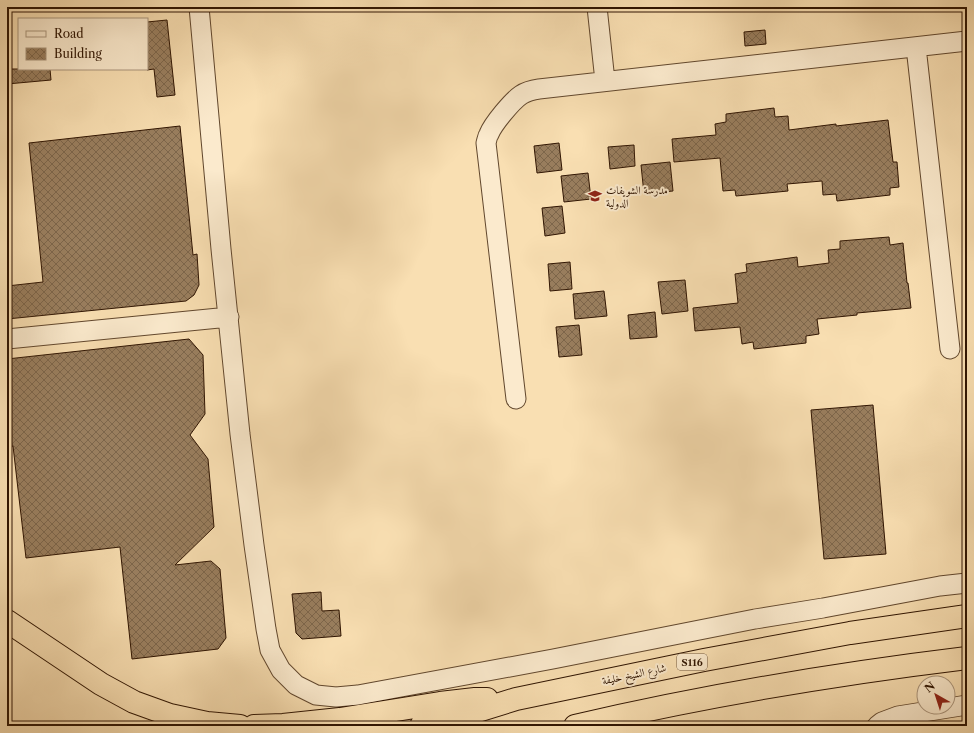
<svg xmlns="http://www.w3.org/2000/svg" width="974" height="733" font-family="'Libre Caslon Text',Amiri,serif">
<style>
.building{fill:url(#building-cross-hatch);stroke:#301502}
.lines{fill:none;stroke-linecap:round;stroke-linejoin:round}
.minor-casing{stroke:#62482e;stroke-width:21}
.trunk-casing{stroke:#301502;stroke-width:24}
.minor{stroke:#fbeacd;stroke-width:19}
.trunk{stroke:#f9dfb2;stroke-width:22}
.labels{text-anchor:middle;stroke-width:4;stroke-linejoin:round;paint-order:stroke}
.shield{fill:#fbeacd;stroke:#6d553f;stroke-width:1}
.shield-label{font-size:10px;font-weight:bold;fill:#301502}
.poi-label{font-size:11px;fill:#301502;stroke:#fbeacd;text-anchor:start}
.street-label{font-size:11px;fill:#301502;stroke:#fbeacd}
</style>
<defs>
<pattern id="building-cross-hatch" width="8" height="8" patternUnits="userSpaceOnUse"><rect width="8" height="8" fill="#997e5e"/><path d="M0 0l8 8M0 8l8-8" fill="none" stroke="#7d664b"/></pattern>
</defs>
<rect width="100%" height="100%" fill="#f9dfb2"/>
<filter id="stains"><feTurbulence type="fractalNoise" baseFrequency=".005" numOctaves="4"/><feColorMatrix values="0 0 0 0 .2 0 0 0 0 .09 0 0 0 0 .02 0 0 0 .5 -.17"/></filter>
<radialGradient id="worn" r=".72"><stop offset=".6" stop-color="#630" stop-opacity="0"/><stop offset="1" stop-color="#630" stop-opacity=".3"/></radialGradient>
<!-- building -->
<path class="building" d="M167,20L175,95L157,97L154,69L147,70V22Z
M765,30L766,44L745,46L744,32Z
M7,69H50L51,80L7,84Z
M774,108L775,117L788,116L789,130L836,124V126L888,120L893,162H897L899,187L890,188V195L837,201L836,194L823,195L822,181L787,184L788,191L736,196L735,190L723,191L720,158L674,162L672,139L716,135L715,124L726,122V114Z
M180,126L193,255L197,254L199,285L194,295L186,301L7,319V286L43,282L29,143Z
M559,143L562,170L537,173L534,146Z
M634,145L635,166L610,169L608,147Z
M670,162L673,191L644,194L641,165Z
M588,173L591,199L564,202L561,176Z
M562,206L565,233L545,236L542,208Z
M889,237L890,245L903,243L907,283H908L911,308L857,313V315L817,319L819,334L806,336V343L754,349L753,342L742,344L740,327L695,331L693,308L738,303L735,274L747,272L746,264L797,257L798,267L829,263L828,250L840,249V241Z
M570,262L572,289L550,291L548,264Z
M685,280L688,311L662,314L658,282Z
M604,291L607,316L575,319L573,294Z
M655,312L657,337L630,339L628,315Z
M579,325L582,355L559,357L556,327Z
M189,339L203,355L205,414L190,435L208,459L214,527L175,565L211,561L220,569L226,638L218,649L132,659L120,547L26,558L13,446L7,447V359Z
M873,405L886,554L824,559L811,410Z
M321,592L322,611L339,610L341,636L302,639L296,633L292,594Z"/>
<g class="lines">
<!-- minor casing -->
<g class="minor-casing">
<path id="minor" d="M199,7L221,249L240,434L254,545L266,629L270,650L281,670L296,685L316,695L336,697L358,695L553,659L755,619L823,608L940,586L967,583
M597,7L605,81
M916,47L950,349
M7,339L229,317
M516,399L486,143C487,140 487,137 489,134C493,124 512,101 521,95C527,91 532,90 539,89L967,41
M877,726L882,722L898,716L967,705"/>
</g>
<!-- trunk casing -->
<g class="trunk-casing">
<path id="trunk" d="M7,621L101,684L134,702L170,715L207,723L240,726
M254,726L283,725L340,719L440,703L475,699H487
M421,726L471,713L516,699L704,660L850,633L967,616
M575,726C704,696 835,674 967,658"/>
</g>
<!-- minor -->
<use href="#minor" class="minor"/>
<!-- trunk -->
<use href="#trunk" class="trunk"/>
</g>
<!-- icons -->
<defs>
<g id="school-bare" transform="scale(1.08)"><path d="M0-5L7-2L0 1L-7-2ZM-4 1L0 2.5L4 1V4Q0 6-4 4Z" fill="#8f2418" stroke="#fbeacd" stroke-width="2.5" paint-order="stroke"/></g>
</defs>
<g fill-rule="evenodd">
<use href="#school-bare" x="595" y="196"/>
</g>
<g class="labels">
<!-- shield labels -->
<rect class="shield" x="677" y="654" width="30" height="16" rx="3"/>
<g class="shield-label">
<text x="692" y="666">S116</text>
</g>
<!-- poi labels -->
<g class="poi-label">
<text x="606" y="194">مدرسة الشويفات<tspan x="606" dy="13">الدولية</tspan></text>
</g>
<!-- street labels -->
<g class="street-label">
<text transform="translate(634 674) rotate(-12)" y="4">شارع الشيخ خليفة</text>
</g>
</g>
<!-- margin -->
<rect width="974" height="733" fill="none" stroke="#f9dfb2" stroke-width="24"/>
<rect x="8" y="8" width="958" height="717" fill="none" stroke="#301502" stroke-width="2"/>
<rect x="12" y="12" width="950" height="709" fill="none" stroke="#301502"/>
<!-- legend -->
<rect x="18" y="18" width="130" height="52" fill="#fbeacd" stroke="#aa957c"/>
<rect x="26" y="31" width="20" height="6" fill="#fbeacd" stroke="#aa957c"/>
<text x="54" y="38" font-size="12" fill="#301502">Road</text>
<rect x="26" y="48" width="20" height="12" fill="url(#building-cross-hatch)" stroke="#aa957c"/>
<text x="54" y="58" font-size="12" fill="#301502">Building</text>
<!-- north arrow -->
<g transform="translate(936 695) rotate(321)"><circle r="19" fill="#fbeacd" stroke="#aa957c"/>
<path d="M0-3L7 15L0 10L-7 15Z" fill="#8f2418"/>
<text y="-6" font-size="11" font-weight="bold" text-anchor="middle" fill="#301502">N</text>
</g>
<rect width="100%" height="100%" filter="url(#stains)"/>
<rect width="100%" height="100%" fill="url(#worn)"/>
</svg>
